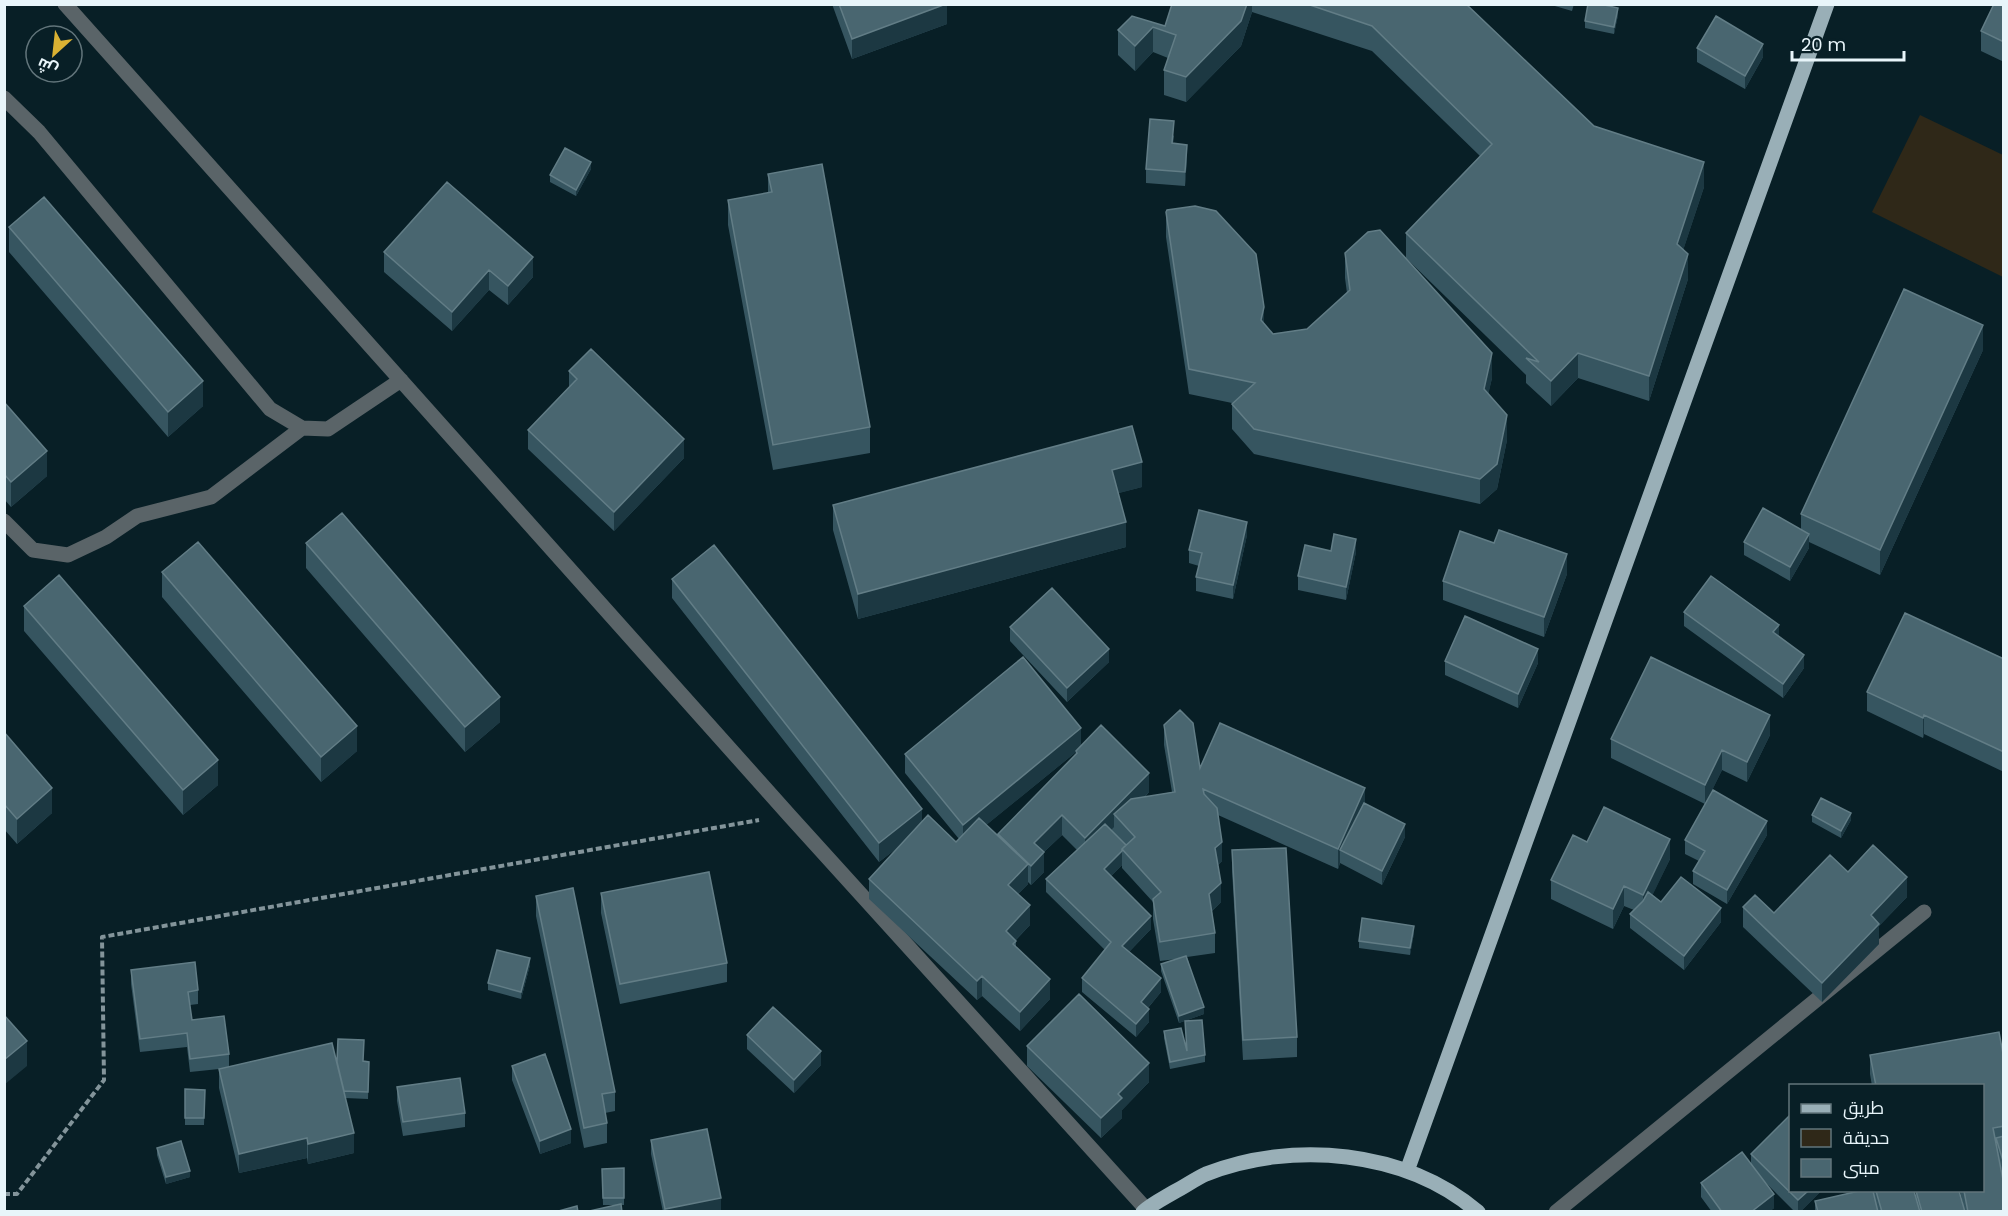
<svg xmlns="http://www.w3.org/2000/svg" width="2008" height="1216" font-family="Poppins,Cairo,sans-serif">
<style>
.green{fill:#2f2818}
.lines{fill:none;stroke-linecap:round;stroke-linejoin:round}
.path{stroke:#83949a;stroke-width:4;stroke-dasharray:6 3;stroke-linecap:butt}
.minor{stroke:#5a6468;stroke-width:15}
.major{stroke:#99afb7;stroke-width:15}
.wall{fill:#365560;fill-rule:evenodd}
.shaded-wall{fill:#1c3842}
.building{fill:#496670;stroke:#627d86;stroke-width:1.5}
</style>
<rect width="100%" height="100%" fill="#081f26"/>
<!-- green -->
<path class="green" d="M1920,115L2003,155V277L1872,212Z"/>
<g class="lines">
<!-- path -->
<path class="path" d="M4,1194H17L104,1080L102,937L759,820"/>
<!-- minor -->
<path class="minor" d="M65,4L789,815L1146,1209
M4,98L39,132L270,409L302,428L328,429L401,380
M4,521L33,550L68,555L106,537L137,516L211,497L302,428
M1556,1212L1924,912"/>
<!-- major -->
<path class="major" d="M1407,1171L1827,4
M1143,1212C1152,1204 1164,1198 1174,1192C1184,1187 1195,1179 1206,1174C1292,1140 1406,1150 1478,1212"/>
</g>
<!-- wall -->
<path class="wall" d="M832,4H947V24L852,59Z
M1172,4H1466L1594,126L1704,187L1683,250L1688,279L1649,401L1578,378L1551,406L1526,383V375L1406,258V233L1480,156L1372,51L1252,12L1241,46L1186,102L1164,95V70L1168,58L1153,52L1135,71L1118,55V30L1165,26Z
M1548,4H1574L1572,11Z
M2004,4V62L1981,51V31Z
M1618,15L1614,34L1585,28V21Z
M1697,48L1763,57L1745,89L1697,62Z
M1174,135L1173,144L1187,158L1185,186L1146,183V169Z
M591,169L576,196L550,182V175Z
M768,174L870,427V453L773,470L728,225V200L768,193Z
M1166,212L1273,334L1307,329L1347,293L1345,278V253L1492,378L1488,394L1507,440L1497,489L1480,504L1254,454L1232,429V403L1189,394L1166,237Z
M9,227L203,406L168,437L9,252Z
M384,252L533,277L508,305L489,290L452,331L384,272Z
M1983,350L1880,575L1809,542V548L1790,581L1744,555V542L1801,530V514Z
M569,371L684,458L614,531L528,449V430L569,387Z
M4,402L47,476L11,507L4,499Z
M1142,487L1118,493L1126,547L858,619L833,530V505Z
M1247,535L1233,599L1196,591V577L1199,566L1189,563V550Z
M306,543L500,722L465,752L306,568Z
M1331,551L1356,552L1346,600L1298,590V576Z
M162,572L357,751L321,782L162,597Z
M1567,574L1544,637L1443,600V581Z
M672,579L922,822L956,842L959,839L905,773V754L1081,745L1149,792L1145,797L1172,792L1164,745V725L1200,768L1365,804L1405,837L1382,885L1340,863L1338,869L1218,815L1222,861L1218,865L1221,902L1212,911L1215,933V953L1187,957L1204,1014L1179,1023L1161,971V964L1177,959L1160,961L1153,919V902L1122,868V865L1111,876L1151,929L1129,952L1161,992L1148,1008L1149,1022L1136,1037L1082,992V978L1105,950L1046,892V879L1077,850L1062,835L1044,852V872L1031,885L1028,882V884L1018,894L1030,925L1016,940V948L1050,999L1020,1031L982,996L977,1000L869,899V879L897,848L879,862L672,598ZM1076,752V755L998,834V836L986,825Z
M24,606L218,785L183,815L24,631Z
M1684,612L1804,668L1783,698L1684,626Z
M1010,627L1109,662L1067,702L1010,641Z
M2004,659V772L1924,734L1923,738L1867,711V692Z
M1445,661L1538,663L1518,708L1445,675Z
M4,732L52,813L17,844L4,829Z
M1770,735L1747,782L1722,770L1707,800L1767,835L1727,904L1693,884V871L1699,861L1685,854V840L1705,804L1611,758V739Z
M1812,815L1851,820L1841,838L1812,822Z
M1587,842L1670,859L1652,895L1661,902L1721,922L1684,970L1630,928V914L1634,910L1624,906L1613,929L1551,899V880Z
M1232,850L1297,1037V1057L1243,1060L1232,870Z
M1848,872L1907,897L1879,926V944L1822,1002L1743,927V907L1774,913Z
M601,893L727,963V982L620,1004L601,913Z
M536,896L615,1092V1111L605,1113L607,1123V1143L584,1148L536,916Z
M1414,933L1410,955L1359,948V941Z
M530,965L521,999L488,990V983Z
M131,970L198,990V1004L190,1005L192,1020L229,1054V1066L337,1062H369L368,1099L345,1098L354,1153L308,1164L307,1158L239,1173L219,1088V1069L190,1072L187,1047L140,1052L131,984Z
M1164,1031L1186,1049L1205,1055V1062L1170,1069L1164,1038Z
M747,1035L821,1065L794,1093L747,1049Z
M1027,1046L1149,1082L1122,1110V1118L1101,1138L1027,1066Z
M1870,1055L2004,1059V1177L2000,1165L2004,1212H1815V1201L1859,1191H1914L1916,1197V1191L1963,1204L1960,1191H1983V1086H1872L1870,1074Z
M512,1066L571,1143L540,1154L512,1080Z
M397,1087L465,1113V1127L403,1136L397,1101Z
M185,1089L205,1090L204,1125H185Z
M651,1140L721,1211L663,1212L651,1154Z
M157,1148L190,1177L166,1184L157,1155Z
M1751,1154L1791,1191H1821L1800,1212H1795L1761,1178L1774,1208L1769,1212H1712L1701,1197V1183L1751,1164Z
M624,1168V1205H603L602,1169Z"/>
<!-- shaded-wall -->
<path class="shaded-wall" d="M946,4H947V24L852,59V39Z
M1247,4H1252V12L1241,46L1186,102V77Z
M1618,8V15L1614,34V27Z
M1153,27V52L1135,71V46Z
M1763,44V57L1745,89V76Z
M1187,145V158L1185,186V172Z
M591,162V169L576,196V190Z
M1704,162V187L1677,269V244Z
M1688,254V279L1649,401V376Z
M533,257V277L508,305V286Z
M489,270V290L452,331V312Z
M1264,307V332L1261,320Z
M1983,325V350L1880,575V550Z
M1492,353V378L1484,414V389Z
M1578,353V378L1551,406V381Z
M203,381V406L168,437V412Z
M1507,415V440L1497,489L1480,504V479Z
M684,439V458L614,531V512Z
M47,451V476L11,507V482Z
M1142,462V487L1112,495V470Z
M1126,522V547L858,619V594Z
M1247,522V535L1233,599V585Z
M1809,534V548L1790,581V567Z
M1356,539V552L1346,600V587Z
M1567,554V574L1544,637V617Z
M1779,625V638L1773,632Z
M1109,649V662L1067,702V688Z
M1538,649V663L1518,708V694Z
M1804,655V668L1783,698V684Z
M500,697V722L465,752V727Z
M1770,715V735L1747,782V762Z
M1924,715V734L1923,738V718Z
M357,726V751L321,782V757Z
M1081,728V748L963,844V825Z
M1722,750V770L1705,805V785Z
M218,760V785L183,815V790Z
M1149,773V792L1121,821L1114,814V827L1085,858V838Z
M52,788V813L17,844V819Z
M1365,788V807L1340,850V863L1338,869V849Z
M922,809V829L879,862V843Z
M1851,813V820L1841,838V831Z
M1062,815V835L1044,852V872L1031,885V866L1034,843Z
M1767,821V835L1727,904V890Z
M1405,824V837L1382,885V871Z
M1670,839V859L1643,915V895Z
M1222,842V861L1215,868V848Z
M1122,851V865L1104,883V869Z
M1028,864V884L1008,904V885Z
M1907,877V897L1879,926V944L1822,1002V983L1871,915Z
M1221,883V902L1209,913V894Z
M1624,886V906L1613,929V909Z
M1030,905V925L1006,950V931Z
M1721,908V922L1684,970V956Z
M1151,916V929L1122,959V946Z
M1414,926V933L1410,955V948Z
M530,958V965L521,999V992Z
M982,976V996L977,1000V981Z
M1161,978V992L1141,1016V1002Z
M1050,979V999L1020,1031V1012Z
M1204,1007V1014L1179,1023V1016Z
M1149,1009V1022L1136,1037V1024Z
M27,1041V1066L4,1085V1060Z
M821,1051V1065L794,1093V1080Z
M1149,1063V1082L1122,1110V1118L1101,1138V1118L1118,1094Z
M571,1129V1143L540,1154V1141Z
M354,1133V1153L308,1164V1144Z
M307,1138V1158L239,1173V1154Z
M190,1171V1177L166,1184V1177Z
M1808,1191H1821L1800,1212H1798V1200Z
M1774,1194V1208L1769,1212H1751Z
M721,1198V1211L665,1212V1209Z"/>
<!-- building -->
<path class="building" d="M839,4H946L852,39Z
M1172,4H1247L1241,21L1186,77L1164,70L1176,35L1153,27L1135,46L1118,30L1132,16L1165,26Z
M1307,4H1466L1594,126L1704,162L1677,244L1688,254L1649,376L1578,353L1551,381L1526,358L1539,362L1406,233L1492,144L1372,26Z
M1588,4H1600L1618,8L1614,27L1585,21Z
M1994,4H2004V42L1981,31Z
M1716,16L1763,44L1745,76L1697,48Z
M1150,119L1174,121L1172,143L1187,145L1185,172L1146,169Z
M565,148L591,162L576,190L550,175Z
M822,164L870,427L773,445L728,200L772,192L768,174Z
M447,182L533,257L508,286L489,270L452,312L384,252Z
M44,197L203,381L168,412L9,227Z
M1195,206L1216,211L1256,254L1264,307L1261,320L1273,334L1307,329L1350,290L1345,253L1368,232L1380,230L1492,353L1484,389L1507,415L1497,464L1480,479L1254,429L1232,404L1255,383L1189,369L1166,212L1167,210Z
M1904,289L1983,325L1880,550L1801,514Z
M591,349L684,439L614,512L528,430L577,379L569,371Z
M4,402L47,451L11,482L4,474Z
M1132,426L1142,462L1112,470L1126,522L858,594L833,505Z
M1763,508L1809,534L1790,567L1744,542Z
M1199,510L1247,522L1233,585L1196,577L1202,553L1189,550Z
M342,513L500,697L465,727L306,543Z
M1499,530L1567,554L1544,617L1443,581L1460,531L1494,543Z
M1334,534L1356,539L1346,587L1298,576L1305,545L1331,551Z
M198,542L357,726L321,757L162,572Z
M714,545L922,809L879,843L672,579Z
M59,575L218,760L183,790L24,606Z
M1711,576L1779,625L1773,632L1804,655L1783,684L1684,612Z
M1052,588L1109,649L1067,688L1010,627Z
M1905,613L2004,659V752L1924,715L1923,718L1867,692Z
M1465,616L1538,649L1518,694L1445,661Z
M1023,657L1081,728L963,825L905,754Z
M1651,657L1770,715L1747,762L1722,750L1705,785L1611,739Z
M1180,710L1193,723L1200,768L1220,723L1365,788L1338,849L1203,789L1204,794L1217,808L1222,842L1215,848L1221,883L1209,894L1215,933L1160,942L1153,899L1161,892L1122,849L1135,837L1114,814L1131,799L1175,792L1164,725Z
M1101,725L1149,773L1085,838L1062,815L1034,843L1044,852L1031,866L998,834L1077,753L1076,751Z
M4,732L52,788L17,819L4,804Z
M1713,790L1767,821L1727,890L1693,871L1705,851L1685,840Z
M1821,798L1851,813L1841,831L1812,815Z
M1364,803L1405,824L1382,871L1340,850Z
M1604,807L1670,839L1643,895L1624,886L1613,909L1551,880L1573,835L1587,842Z
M928,815L956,842L979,818L1028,864L1008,885L1030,905L1006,931L1016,941L1013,944L1050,979L1020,1012L982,976L977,981L869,879Z
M1105,824L1126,845L1122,849V851L1104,869L1151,916L1122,946L1161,978L1141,1002L1149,1009L1136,1024L1082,978L1111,942L1046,879Z
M1873,845L1907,877L1871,915L1879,924L1822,983L1743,907L1755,895L1774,913L1830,855L1848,872Z
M1286,848L1297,1037L1243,1040L1232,850Z
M709,872L727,963L620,984L601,893Z
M1681,877L1721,908L1684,956L1630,914L1643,901L1648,892L1661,902Z
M573,888L615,1092L602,1094L607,1123L584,1128L536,896Z
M1362,918L1414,926L1410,948L1359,941Z
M497,950L530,958L521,992L488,983Z
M1186,956L1204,1007L1179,1016L1161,964Z
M195,962L198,990L188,992L192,1020L224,1016L229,1054L190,1059L187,1033L140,1039L131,970Z
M1079,994L1149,1063L1118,1094L1122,1098L1101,1118L1027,1046Z
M773,1007L821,1051L794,1080L747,1035Z
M4,1015L27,1041L4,1060Z
M1202,1020L1205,1055L1170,1062L1164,1031L1181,1028L1187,1051L1185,1021Z
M1999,1032L2004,1059V1126L1993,1128L2004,1185V1212H1968L1964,1191H1983V1086H1876L1870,1055Z
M338,1039L364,1040L363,1061L369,1062L368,1092L344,1091L337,1062Z
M332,1043L354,1133L308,1144L307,1138L239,1154L219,1069Z
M545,1054L571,1129L540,1141L512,1066Z
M460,1078L465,1113L403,1122L397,1087Z
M185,1089L205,1090L204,1118H185Z
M1791,1114V1191H1808L1798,1200L1751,1154Z
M707,1129L721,1198L665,1209L651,1140Z
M2004,1136V1164L1996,1138Z
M181,1141L190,1171L166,1177L157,1148Z
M1742,1152L1774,1194L1751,1212H1722L1701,1183Z
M624,1168V1198H603L602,1169Z
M1859,1191H1873L1878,1212H1818L1815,1201Z
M1876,1191H1914L1920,1212H1882Z
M1916,1191H1959L1965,1212H1922Z
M621,1204L622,1212H589V1211Z
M577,1206L578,1212H555Z"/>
<!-- border -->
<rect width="2008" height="1216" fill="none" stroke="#e8f5fa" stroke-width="12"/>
<!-- legend -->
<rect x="1789" y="1084" width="195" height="108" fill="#081f26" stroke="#62757b" stroke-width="1.5"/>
<rect x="1801" y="1104" width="30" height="9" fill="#99afb7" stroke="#62757b" stroke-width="1.5"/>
<text x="1843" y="1114" font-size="18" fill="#e8f5fa">طريق</text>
<rect x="1801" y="1129" width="30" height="18" fill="#2f2818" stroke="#62757b" stroke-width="1.5"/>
<text x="1843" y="1144" font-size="18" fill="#e8f5fa">حديقة</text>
<rect x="1801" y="1159" width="30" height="18" fill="#496670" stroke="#62757b" stroke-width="1.5"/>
<text x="1843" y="1174" font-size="18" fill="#e8f5fa">مبنى</text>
<!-- north arrow -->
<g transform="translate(54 54) rotate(207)"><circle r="28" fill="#081f26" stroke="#62757b" stroke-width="1.5"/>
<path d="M0-4.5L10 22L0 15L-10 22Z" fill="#dbb233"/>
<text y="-9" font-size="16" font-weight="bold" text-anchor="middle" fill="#e8f5fa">ش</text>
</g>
<!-- scale -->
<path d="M1792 51v9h112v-9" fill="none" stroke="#e8f5fa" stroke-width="3"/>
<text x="1801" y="51" font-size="18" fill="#e8f5fa" stroke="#081f26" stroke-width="4.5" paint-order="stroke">20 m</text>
</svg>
